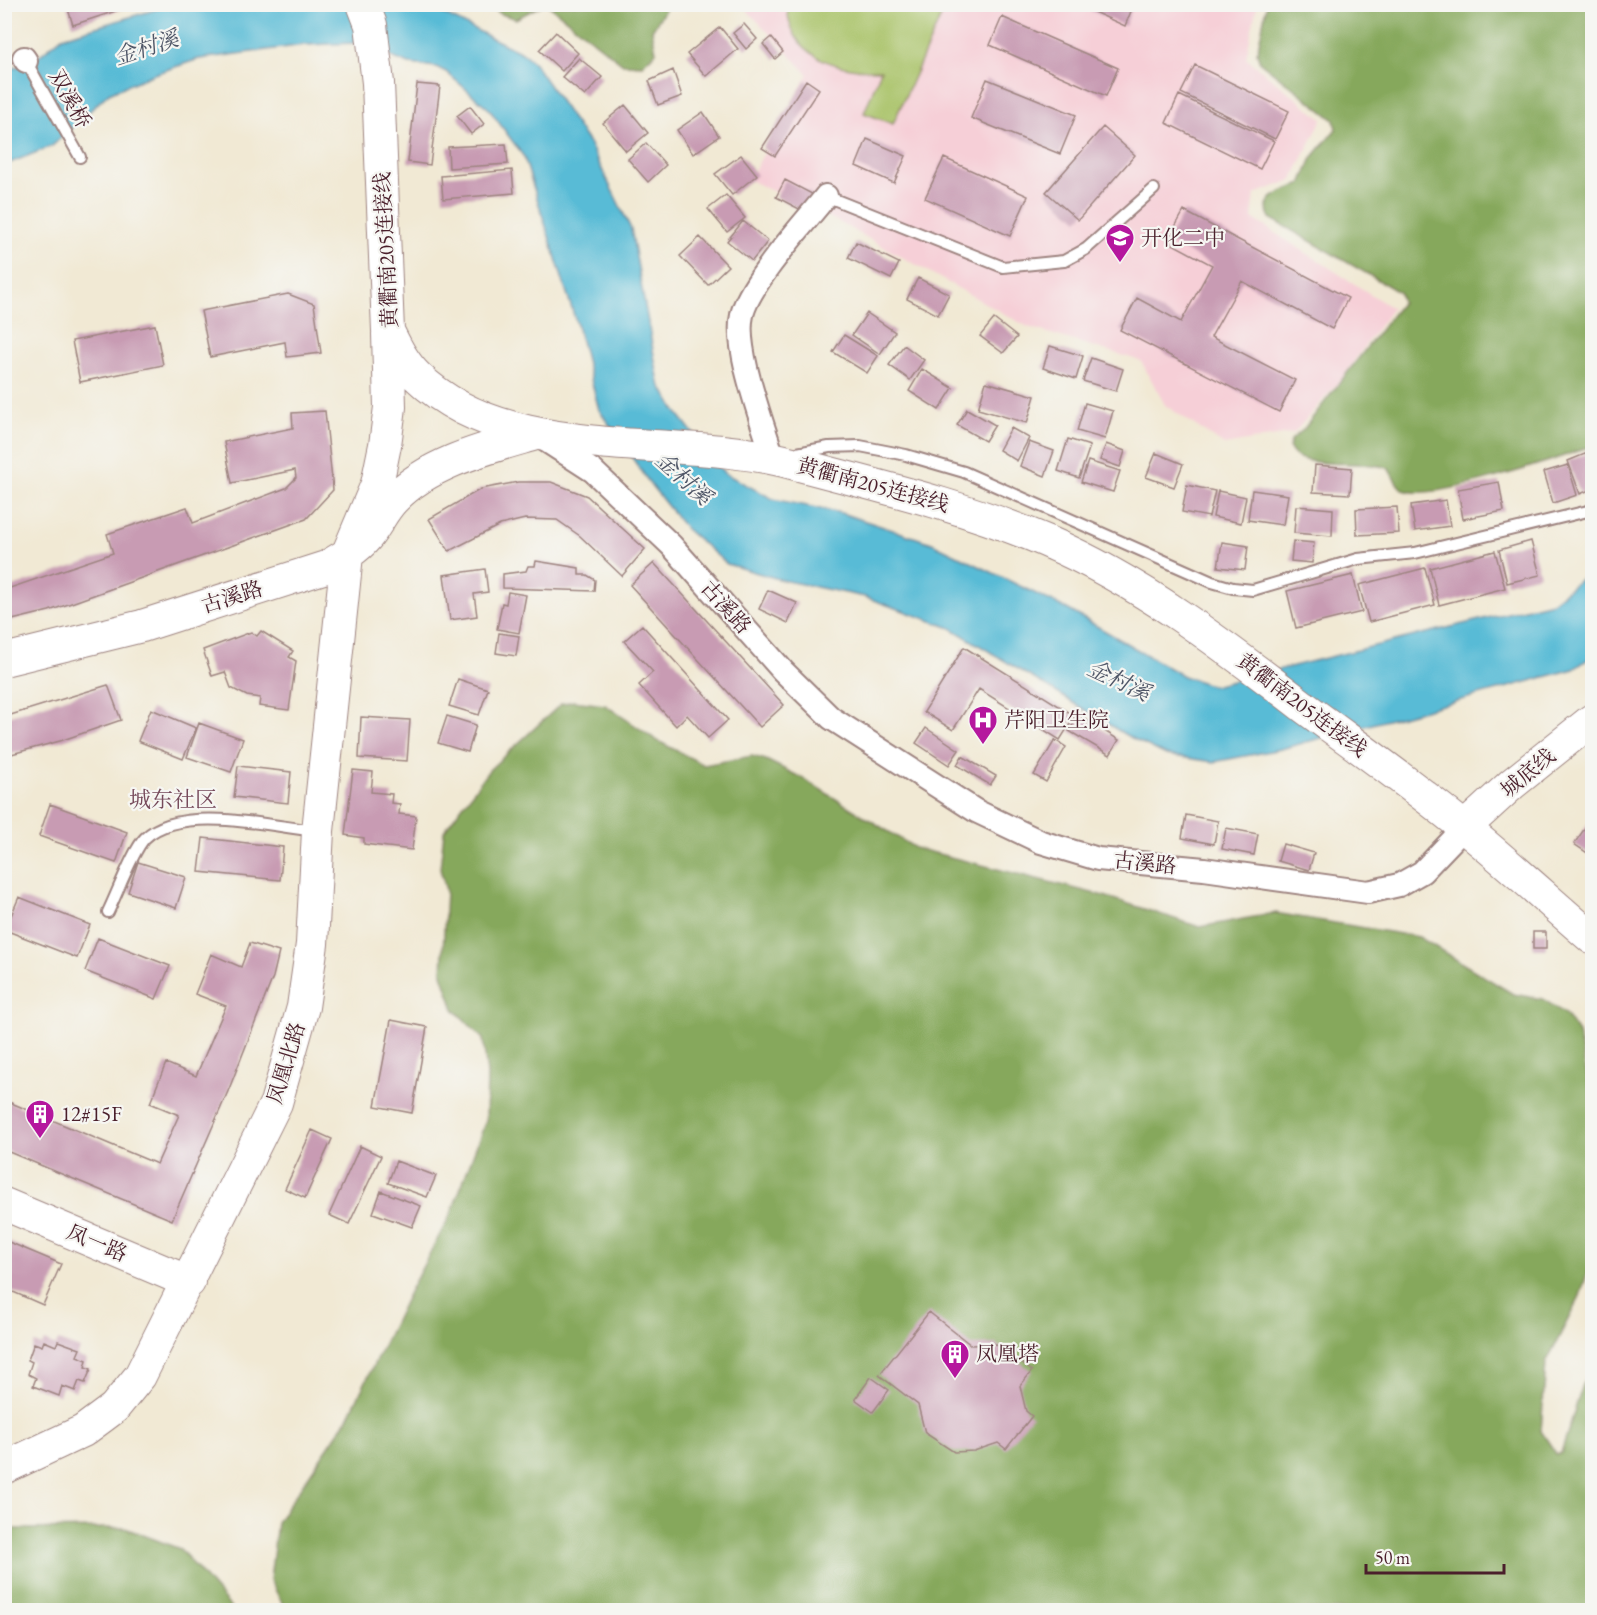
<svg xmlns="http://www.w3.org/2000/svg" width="1597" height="1615" font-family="'EB Garamond','Noto Serif SC',serif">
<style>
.built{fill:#f6cfd7}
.green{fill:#a9c268;stroke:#7a704a;stroke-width:1.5}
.forest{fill:#86a85c;stroke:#686444;stroke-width:1.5}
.water{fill:#58bbd6;stroke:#516d80;stroke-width:1.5}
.building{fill:#c89bb3}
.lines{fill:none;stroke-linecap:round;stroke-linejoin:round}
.lane-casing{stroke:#9e8480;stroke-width:14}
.street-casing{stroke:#9e8480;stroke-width:26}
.secondary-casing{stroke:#9e8480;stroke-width:34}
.lane{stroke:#fff;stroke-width:10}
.street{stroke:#fff;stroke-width:22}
.secondary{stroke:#fff;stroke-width:32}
.labels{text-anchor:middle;stroke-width:4.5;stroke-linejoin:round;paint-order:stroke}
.street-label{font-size:21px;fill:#4a1f2b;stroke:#f6f6f2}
.poi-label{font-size:21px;fill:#4a1f2b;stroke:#f6f6f2;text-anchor:start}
.water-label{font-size:22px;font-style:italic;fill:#4f5667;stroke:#f6f6f2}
.neighbourhood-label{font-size:22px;fill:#764a5b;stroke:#f6f6f2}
</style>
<rect width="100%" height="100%" fill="#f6f6f2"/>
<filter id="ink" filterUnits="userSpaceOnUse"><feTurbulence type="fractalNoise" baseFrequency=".0167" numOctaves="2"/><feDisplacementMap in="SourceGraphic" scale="12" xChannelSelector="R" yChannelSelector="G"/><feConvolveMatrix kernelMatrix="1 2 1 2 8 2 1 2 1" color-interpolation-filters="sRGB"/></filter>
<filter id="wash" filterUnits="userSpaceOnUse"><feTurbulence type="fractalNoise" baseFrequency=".008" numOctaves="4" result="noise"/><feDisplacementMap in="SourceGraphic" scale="24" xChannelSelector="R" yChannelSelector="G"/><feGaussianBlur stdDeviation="1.35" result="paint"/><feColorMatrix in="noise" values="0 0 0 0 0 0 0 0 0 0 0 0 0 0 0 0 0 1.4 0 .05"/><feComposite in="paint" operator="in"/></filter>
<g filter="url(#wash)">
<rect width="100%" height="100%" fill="#f1e9d4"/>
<!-- built -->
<path class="built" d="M742,5H1257L1246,58L1322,119L1292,180L1255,194L1252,218L1392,308L1341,379L1294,433L1224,445L1165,405L1141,361L1028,327L837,221L749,180L808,74Z"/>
<!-- green -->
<path class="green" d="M787,5H946L893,124L864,113L881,70C837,71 789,57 787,5Z"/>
<!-- forest -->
<path class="forest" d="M1267,4L1592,5V446C1560,458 1431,503 1404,490C1397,487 1393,475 1388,468C1361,460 1325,467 1302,459C1295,457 1292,453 1289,447L1292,439L1303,430L1402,302L1399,292L1270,218C1258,196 1285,191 1301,184L1312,158L1336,129L1334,120L1260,62L1257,53Z
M488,5H542L516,19L501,14Z
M548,5H668L652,30L656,52L642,65L623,64Z
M573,701L605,705L658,741L704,765L752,756L766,760L802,778L915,848L1104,896L1200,927L1275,913L1419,937L1513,994L1543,999L1565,1014L1578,1033L1592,1098V1258L1580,1296L1546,1363L1541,1431L1557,1455L1561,1453L1583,1384L1592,1367V1610H286L270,1580L277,1522L348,1418L409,1292L451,1214L486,1120L487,1074L483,1039L454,1009L442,974L446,890L440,869L444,831L489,770L561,704Z
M125,1528L180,1549L233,1610H5V1529Z"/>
<!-- water -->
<path class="water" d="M171,5H426L524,54L534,63L589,143L631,229L659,383L675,410L724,473L773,499L841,513L932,543L1067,609L1183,676L1213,686L1552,602L1592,570V656L1574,669L1281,749L1214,762L1166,755L1126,735L951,628L865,597L782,580L727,564L685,528L651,485L599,410L577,325L524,157L489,109L446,72L436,67L409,64L357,43L304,45L199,59L154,74L109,93L52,146L5,165V71L34,60L62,37Z"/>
<g id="blocks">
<!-- building -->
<path class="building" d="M71,4H134V5L73,25L67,6Z
M1076,4H1134L1125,26Z
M1002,17L1118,68L1106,96L990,45Z
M744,24L757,39L746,49L733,33Z
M720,27L738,49L706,76L687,54Z
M556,32L578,53L562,71L539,50Z
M771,37L783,52L775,59L763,44Z
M579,58L602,77L585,96L562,77Z
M1195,65L1289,111L1275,139L1181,93Z
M673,70L682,96L658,105L649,81Z
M987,79L1076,115L1060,154L971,118Z
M806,80L819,89L775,156L762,148Z
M417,84L440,86L430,165L408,162Z
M1179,95L1274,141L1260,169L1166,123Z
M625,105L648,133L626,151L603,123Z
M470,106L484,124L471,134L457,116Z
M703,112L719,136L693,154L677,130Z
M1103,127L1135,155L1078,220L1046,192Z
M867,139L906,156L894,183L856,166Z
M646,143L666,165L648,182L628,159Z
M506,144L508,164L449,168L448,147Z
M741,155L757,175L732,195L715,174Z
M944,158L1028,196L1010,236L925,198Z
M512,170L514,193L443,199L441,176Z
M785,180L812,194L803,211L776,197Z
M726,195L745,218L727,232L708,209Z
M1184,211L1348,298L1332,329L1242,281L1211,337L1295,380L1279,412L1120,330L1137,298L1181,322L1212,265L1167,241Z
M743,221L768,241L752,261L727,241Z
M700,237L728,266L708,285L680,256Z
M856,242L899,263L891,279L848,258Z
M918,278L949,294L938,315L907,299Z
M288,294L314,304L321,353L287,357L285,342L210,357L201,311Z
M867,313L895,332L880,354L852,335Z
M994,319L1017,337L1003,353L980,336Z
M155,325L163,365L80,382L72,341Z
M844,335L878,356L867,373L833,352Z
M904,345L924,360L910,380L889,365Z
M1050,346L1083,356L1076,379L1043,368Z
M1091,358L1123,369L1116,391L1083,381Z
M922,369L953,388L939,410L909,391Z
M986,382L1035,396L1027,423L978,409Z
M1085,403L1113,411L1105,439L1077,431Z
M967,409L995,425L985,441L957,425Z
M325,411L333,490L306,519L49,611L4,622V590L113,553L107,534L187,507L193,523L286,488L296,478L295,470L232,483L224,442L293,428L292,413Z
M1011,428L1029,438L1017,461L999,450Z
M1068,439L1090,446L1079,478L1058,471Z
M1029,442L1054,451L1045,476L1020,466Z
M1106,444L1125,451L1120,467L1100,460Z
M1592,451V489L1580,494L1568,461Z
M1156,453L1183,464L1174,487L1146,477Z
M4,454H10L6,489H4Z
M1088,461L1120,471L1113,492L1081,482Z
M1315,465L1352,468L1350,494L1313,492Z
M1568,465L1577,495L1553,503L1544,472Z
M518,482H551L587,496L645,549L622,576L580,536L557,520L525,519L500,525L449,551L429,519L481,489Z
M1499,482L1504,511L1463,519L1458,489Z
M1187,485L1215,491L1209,517L1182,512Z
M1252,490L1288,495L1283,525L1248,520Z
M1218,491L1246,497L1241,523L1213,517Z
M1446,500L1450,526L1415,531L1411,505Z
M1296,506L1333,509L1332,536L1294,533Z
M1397,507L1399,533L1357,535L1356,509Z
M1293,541L1314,543L1312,563L1291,561Z
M1531,541L1540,575L1507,583L1499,550Z
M1222,542L1248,546L1245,570L1218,567Z
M1495,551L1505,588L1439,605L1430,568Z
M536,561L579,568V575H587L595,580L594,591L503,588V574L526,571L528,566H535Z
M654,563L784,705L760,727L630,585Z
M1425,568L1435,605L1369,622L1359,585Z
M485,569L488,592L474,594L477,616L450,620L444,575Z
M1353,575L1362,612L1296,628L1287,591Z
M768,590L797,603L788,623L759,609Z
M508,592L526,595L519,633L497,629L502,603L506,604Z
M642,625L728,720L708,738L687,715L676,726L639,685L653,672L624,641Z
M261,631L293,651L289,657L296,661L289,710L259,706L260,698L247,696L231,688L225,672L212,676L203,650L251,632L257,636Z
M499,633L519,636L516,656L496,653Z
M964,647L1075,716L1060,740L979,689L953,730L924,712Z
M458,679L488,689L479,715L449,706Z
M108,685L121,720L60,741L4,756V717Z
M151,709L196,728L183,759L138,741Z
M1079,715L1119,740L1110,755L1069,731Z
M447,716L476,725L468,752L438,743Z
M361,717L410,720L407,761L359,758Z
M199,723L243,739L231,772L187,757Z
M926,728L959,750L949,765L916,743Z
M1055,740L1066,747L1046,782L1034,775Z
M962,756L996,776L990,785L957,765Z
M238,766L291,772L288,803L234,797Z
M353,770L373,772L371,792L392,794L391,803L400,804L399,814L416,816L412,850L364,844V838L345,835Z
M50,804L127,832L116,863L39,836Z
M1186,815L1218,821L1214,844L1182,838Z
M1592,818V856L1574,844Z
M1226,828L1258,834L1254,855L1222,849Z
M203,838L283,847L280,880L199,872Z
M1283,844L1314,853L1309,870L1278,861Z
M138,862L186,877L176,908L128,892Z
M19,897L90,925L77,958L5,930Z
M1533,932H1546V949H1533Z
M98,938L170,966L156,999L85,971Z
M250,943L279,952L273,977L229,1089L172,1220L4,1150V1100L157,1164L179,1115L150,1103L166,1063L196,1076L226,1006L195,994L211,954L241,967Z
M391,1020L427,1027L412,1113L375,1106Z
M312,1130L332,1139L305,1198L285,1189Z
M360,1146L381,1156L349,1224L329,1215Z
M396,1161L436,1176L427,1197L388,1183Z
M381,1191L421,1206L412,1227L373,1213Z
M4,1240L61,1264L43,1305L4,1288Z
M929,1312L971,1345L996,1344L1032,1371L1020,1386L1026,1411L1032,1416L1006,1449L998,1443L974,1451L954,1452L925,1433L918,1405L879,1375Z
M44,1341L56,1346L58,1341L80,1349L77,1356L87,1360L85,1367L91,1369L85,1383L79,1381L75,1391L62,1386L59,1396L33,1386L36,1378L28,1374L32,1362L28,1360L34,1343L42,1346Z
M871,1377L889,1390L873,1412L855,1399Z"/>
</g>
</g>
<g filter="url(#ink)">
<use href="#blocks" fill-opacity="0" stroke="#9e8480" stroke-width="1.5"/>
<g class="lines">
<!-- lane casing -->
<g class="lane-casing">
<path id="lane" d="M26,61L80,157
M826,196L1003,267L1064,261L1086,249L1154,189
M797,453L829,447L860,446L906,455L964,472L1212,582L1233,588L1253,590L1358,559L1415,553L1592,510
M108,912C117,894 133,850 145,838C179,804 271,826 315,831"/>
</g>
<!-- street casing -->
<g class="street-casing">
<path id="street" d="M24,58L26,61
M542,438L593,471L671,545L783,671L831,718L976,811L1041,842L1098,859L1204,869L1368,892L1399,885L1422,872L1464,828
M773,458C763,423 734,349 742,315C749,283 804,224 826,196"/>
</g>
<!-- secondary casing -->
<g class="secondary-casing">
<path id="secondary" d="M363,4L371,25L378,83L388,331C396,347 404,364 418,377C510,466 677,432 792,463C878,486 964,506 1046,541C1141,582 1222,644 1304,707C1358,747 1414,786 1466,829C1509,864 1550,902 1592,938
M4,660L142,626L326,567C341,558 356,550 367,537C377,525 383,510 394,499C429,462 488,448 536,434
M1464,828L1512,784L1592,720
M4,1204L189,1282
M4,1468L83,1431L114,1408L140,1376L276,1103L303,1007L312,944L318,831L347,555L377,484L385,445L390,407L388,334"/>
</g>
<!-- lane -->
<use href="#lane" class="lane"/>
<!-- street -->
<use href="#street" class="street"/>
<!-- secondary -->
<use href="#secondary" class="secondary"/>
</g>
</g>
<!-- icons -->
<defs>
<g id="school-pin" transform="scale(1.5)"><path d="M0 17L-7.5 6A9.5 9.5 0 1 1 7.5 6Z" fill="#b5179e" stroke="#f6f6f2"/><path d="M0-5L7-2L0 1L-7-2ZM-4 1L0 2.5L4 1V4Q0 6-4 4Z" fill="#fff"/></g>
<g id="hospital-pin" transform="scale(1.5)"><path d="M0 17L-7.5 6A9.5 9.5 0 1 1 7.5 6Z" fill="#b5179e" stroke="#f6f6f2"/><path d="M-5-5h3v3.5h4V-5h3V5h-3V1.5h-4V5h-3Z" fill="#fff"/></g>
<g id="building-pin" transform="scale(1.5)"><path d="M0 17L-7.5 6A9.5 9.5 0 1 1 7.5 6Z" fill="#b5179e" stroke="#f6f6f2"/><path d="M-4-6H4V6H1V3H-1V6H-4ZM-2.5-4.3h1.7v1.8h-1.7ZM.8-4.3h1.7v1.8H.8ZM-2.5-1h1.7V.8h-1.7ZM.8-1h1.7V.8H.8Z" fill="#fff"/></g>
</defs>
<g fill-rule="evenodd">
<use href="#school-pin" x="1120" y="238"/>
<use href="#hospital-pin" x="983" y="720"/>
<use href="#building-pin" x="40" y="1114"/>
<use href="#building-pin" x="955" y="1354"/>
</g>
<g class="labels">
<!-- street labels -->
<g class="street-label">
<text transform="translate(70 99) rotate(61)" y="7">双溪桥</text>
<text transform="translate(386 250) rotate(-93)" y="7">黄衢南205连接线</text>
<text transform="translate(873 485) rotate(15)" y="7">黄衢南205连接线</text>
<text transform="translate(232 597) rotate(-17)" y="7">古溪路</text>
<text transform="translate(726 607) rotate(48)" y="7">古溪路</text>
<text transform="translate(1302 705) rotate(37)" y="7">黄衢南205连接线</text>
<text transform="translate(1528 773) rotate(-40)" y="7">城底线</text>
<text transform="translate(1145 863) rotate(6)" y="7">古溪路</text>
<text transform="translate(286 1063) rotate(-73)" y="7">凤凰北路</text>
<text transform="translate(97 1243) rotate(23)" y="7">凤一路</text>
</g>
<!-- poi labels -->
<g class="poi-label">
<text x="1141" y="245">开化二中</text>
<text x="1004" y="727">芹阳卫生院</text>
<text x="61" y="1121">12#15F</text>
<text x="976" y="1361">凤凰塔</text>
</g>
<!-- water labels -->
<g class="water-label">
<text transform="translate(146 47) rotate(-18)" y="8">金村溪</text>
<text transform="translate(684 478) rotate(42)" y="8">金村溪</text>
<text transform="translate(1119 680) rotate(25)" y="8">金村溪</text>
</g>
<!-- neighbourhood labels -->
<g class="neighbourhood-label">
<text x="173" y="807">城东社区</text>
</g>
</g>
<!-- margin -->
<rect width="1597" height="1615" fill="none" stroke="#f6f6f2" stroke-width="24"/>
<!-- scale -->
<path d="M1366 1564v9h138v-9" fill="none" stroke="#4a1f2b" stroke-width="3"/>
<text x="1375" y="1564" font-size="18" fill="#4a1f2b" stroke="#f6f6f2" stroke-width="4.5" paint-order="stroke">50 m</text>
</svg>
